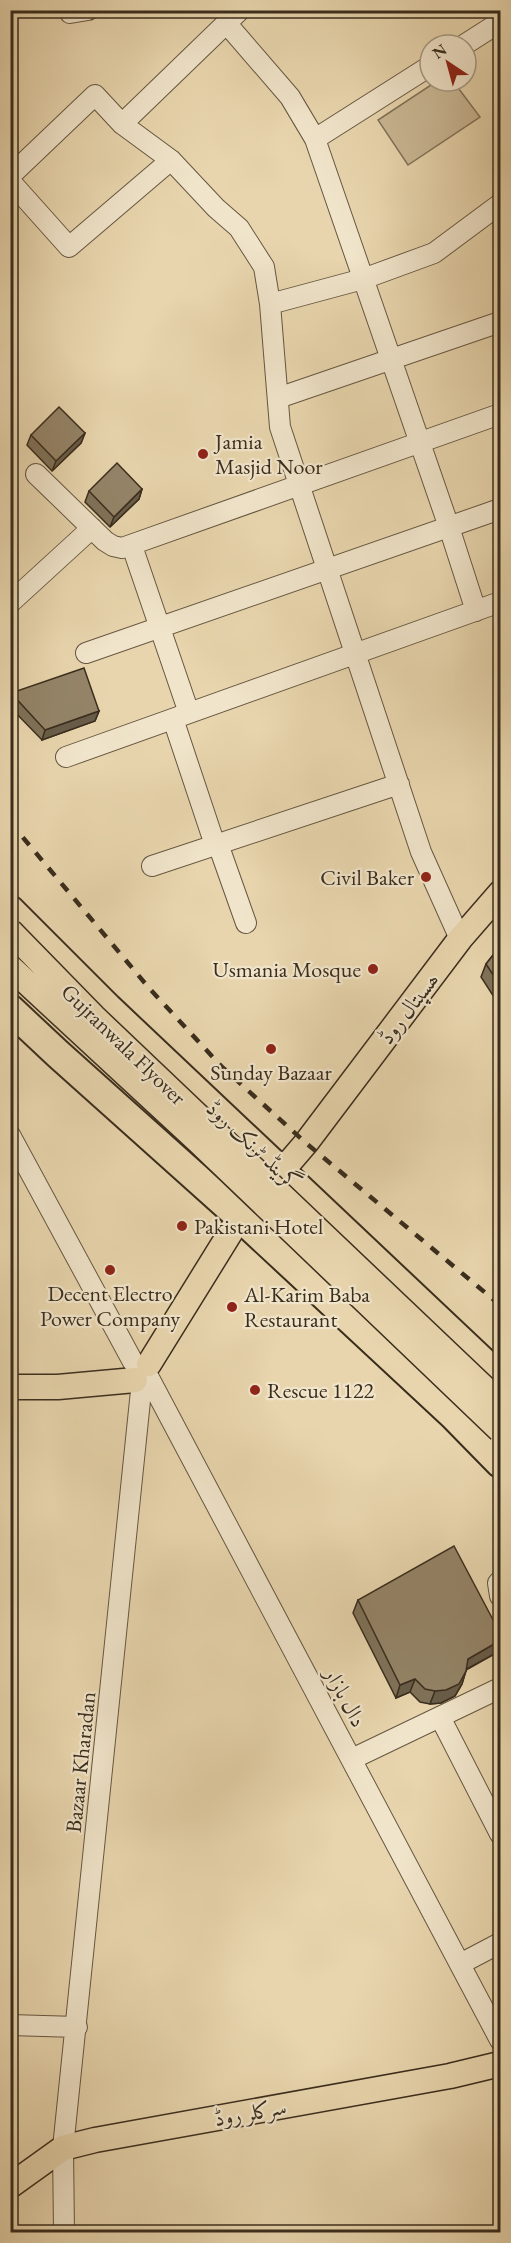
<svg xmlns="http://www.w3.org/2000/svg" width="511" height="2243" font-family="'EB Garamond',Amiri,serif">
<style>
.green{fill:#cab895;stroke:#827259;stroke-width:1.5}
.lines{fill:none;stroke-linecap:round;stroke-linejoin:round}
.minor-casing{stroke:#665741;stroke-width:22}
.major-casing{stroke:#3a2d1d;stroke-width:27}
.highway-casing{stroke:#3a2d1d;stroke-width:32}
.minor{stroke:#f0e4ca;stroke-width:20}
.major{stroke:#e8d5ad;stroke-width:24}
.highway{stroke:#e8d5ad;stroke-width:28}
.rail{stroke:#3a2d1d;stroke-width:4.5;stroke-dasharray:10 10;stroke-linecap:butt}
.major-bridge-casing{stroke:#3a2d1d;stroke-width:27;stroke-linecap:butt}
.major-bridge{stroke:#e8d5ad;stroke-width:24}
.wall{fill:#7f7259;stroke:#3a2d1d;stroke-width:1.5}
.shaded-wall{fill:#685c49;stroke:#3a2d1d;stroke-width:1.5}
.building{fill:#948468;stroke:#3a2d1d;stroke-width:1.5}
.poi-dot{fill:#8f2418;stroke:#f0e4ca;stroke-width:2}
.labels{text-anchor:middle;stroke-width:4.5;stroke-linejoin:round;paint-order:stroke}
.poi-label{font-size:22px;fill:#3a2d1d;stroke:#f0e4ca;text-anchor:start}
.street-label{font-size:22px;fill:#3a2d1d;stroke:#f0e4ca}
</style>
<rect width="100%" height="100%" fill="#e8d5ad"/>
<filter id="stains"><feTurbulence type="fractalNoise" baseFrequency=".00333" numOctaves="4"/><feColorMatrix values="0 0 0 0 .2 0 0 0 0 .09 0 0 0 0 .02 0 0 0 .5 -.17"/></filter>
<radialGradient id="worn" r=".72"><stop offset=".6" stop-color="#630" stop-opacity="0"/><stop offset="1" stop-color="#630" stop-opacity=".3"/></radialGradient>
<!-- green -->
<path class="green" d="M437,81H453L480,117L408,165L378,120Z"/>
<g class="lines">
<!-- minor casing -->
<g class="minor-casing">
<path id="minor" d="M240,10L122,124L171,160L216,208L239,228L264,267L270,304L280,427L421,852L460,939
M70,13L88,10
M227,24L290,97L315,139L449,527L476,611
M464,45L500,22
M315,139L430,66
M10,176L95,95L122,124
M10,181L69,247L171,160
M270,304L363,279L434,253L500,204
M278,398L500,322
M36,474L105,541L113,546L122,548L500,414
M132,546L189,713
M10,603L92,528
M86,653L500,509
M173,719L215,845
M66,757L500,602
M218,844L246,923
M152,866L399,784
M10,1135L133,1362
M149,1378L500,2040
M500,1581L498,1583L500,1596
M440,1717L500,1834
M352,1759L500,1688
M460,1964L500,1943
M10,2025L77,2027
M64,2232L63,2148L142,1381"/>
</g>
<!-- major casing -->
<g class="major-casing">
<path id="major" d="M282,1171L306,1143L460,939L500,893
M149,1364L240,1217
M10,1387H58L135,1380
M10,2186L63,2148L95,2140L450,2076L500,2064"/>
</g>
<!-- highway casing -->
<g class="highway-casing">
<path id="highway" d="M10,910L108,1008L500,1378
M10,1009L58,1054L240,1217L453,1415L500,1463"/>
</g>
<!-- minor -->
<use href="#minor" class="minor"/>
<!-- major -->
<use href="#major" class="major"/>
<!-- highway -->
<use href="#highway" class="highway"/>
<!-- rail -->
<path class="rail" d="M10,822L149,988L222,1067L306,1143L500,1305"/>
<!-- major-bridge casing -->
<g class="major-bridge-casing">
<path id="major-bridge" d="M10,931L94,1017L500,1403
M10,967L198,1141L500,1430"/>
</g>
<!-- major-bridge -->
<use href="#major-bridge" class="major-bridge"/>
</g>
<!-- wall -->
<path class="wall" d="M85,433L81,443L52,471L27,445L31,435Z
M142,489L139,499L110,527L85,502L89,491Z
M11,693L99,711L95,721L42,740L10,707Z
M501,945V1008L481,977L486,964Z
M358,1600L501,1635V1645L498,1652L466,1670L462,1684L455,1696L441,1703L430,1704L420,1702L410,1692L396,1698L353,1613Z"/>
<!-- shaded-wall -->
<path class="shaded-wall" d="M85,433L81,443L52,471L56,461Z
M142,489L139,499L110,527L114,517Z
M99,711L95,721L42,740L45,730Z
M501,1640V1645L498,1652L463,1671L468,1659Z
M466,1671L462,1684L455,1696L441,1703L430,1704L435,1691Z
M415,1679L410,1692L396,1698L400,1685Z"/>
<!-- building -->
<path class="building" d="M59,407L85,433L56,461L31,435Z
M117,463L142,489L114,517L89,491Z
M84,668L99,711L45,730L11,693Z
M501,945V987L486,964Z
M454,1546L501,1635V1640L468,1659L466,1671L459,1684L446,1690L435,1691L425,1689L415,1679L400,1685L358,1600Z"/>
<!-- markers -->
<g class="poi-dot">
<circle cx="203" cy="454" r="6"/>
<circle cx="426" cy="877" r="6"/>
<circle cx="373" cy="969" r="6"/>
<circle cx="271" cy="1049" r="6"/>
<circle cx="182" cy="1226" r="6"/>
<circle cx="110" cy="1270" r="6"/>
<circle cx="232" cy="1307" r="6"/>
<circle cx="255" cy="1390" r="6"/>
</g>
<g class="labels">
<!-- poi labels -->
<g class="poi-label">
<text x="215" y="449">Jamia<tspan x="215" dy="25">Masjid Noor</tspan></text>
<text x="414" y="885" text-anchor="end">Civil Baker</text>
<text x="361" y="977" text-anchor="end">Usmania Mosque</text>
<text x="271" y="1080" text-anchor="middle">Sunday Bazaar</text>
<text x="194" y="1234">Pakistani Hotel</text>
<text x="110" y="1301" text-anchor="middle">Decent Electro<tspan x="110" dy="25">Power Company</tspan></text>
<text x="244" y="1302">Al-Karim Baba<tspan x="244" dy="25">Restaurant</tspan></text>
<text x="267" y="1398">Rescue 1122</text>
</g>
<!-- street labels -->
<g class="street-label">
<text transform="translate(408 1008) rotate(-53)" y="8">ھسپتال روڈ</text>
<text transform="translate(124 1044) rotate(44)" y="8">Gujranwala Flyover</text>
<text transform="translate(254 1145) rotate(43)" y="8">گرینڈ ٹرنک روڈ</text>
<text transform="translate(346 1697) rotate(62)" y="8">دال بازار</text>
<text transform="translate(80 1762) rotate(-84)" y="8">Bazaar Kharadan</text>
<text transform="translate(250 2112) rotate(-10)" y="8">سرکلر روڈ</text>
</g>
</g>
<!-- margin -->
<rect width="511" height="2243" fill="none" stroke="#e8d5ad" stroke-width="36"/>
<rect x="12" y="12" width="487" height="2219" fill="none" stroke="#3a2d1d" stroke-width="3"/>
<rect x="18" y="18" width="475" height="2207" fill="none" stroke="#3a2d1d" stroke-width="1.5"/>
<!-- north arrow -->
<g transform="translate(448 63) rotate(324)"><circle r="28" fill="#f0e4ca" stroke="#a79b85" stroke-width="1.5"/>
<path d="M0-4.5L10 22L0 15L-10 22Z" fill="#8f2418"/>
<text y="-9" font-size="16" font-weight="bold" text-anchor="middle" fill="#3a2d1d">N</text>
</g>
<rect width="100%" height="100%" filter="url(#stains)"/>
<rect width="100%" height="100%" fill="url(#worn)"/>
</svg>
